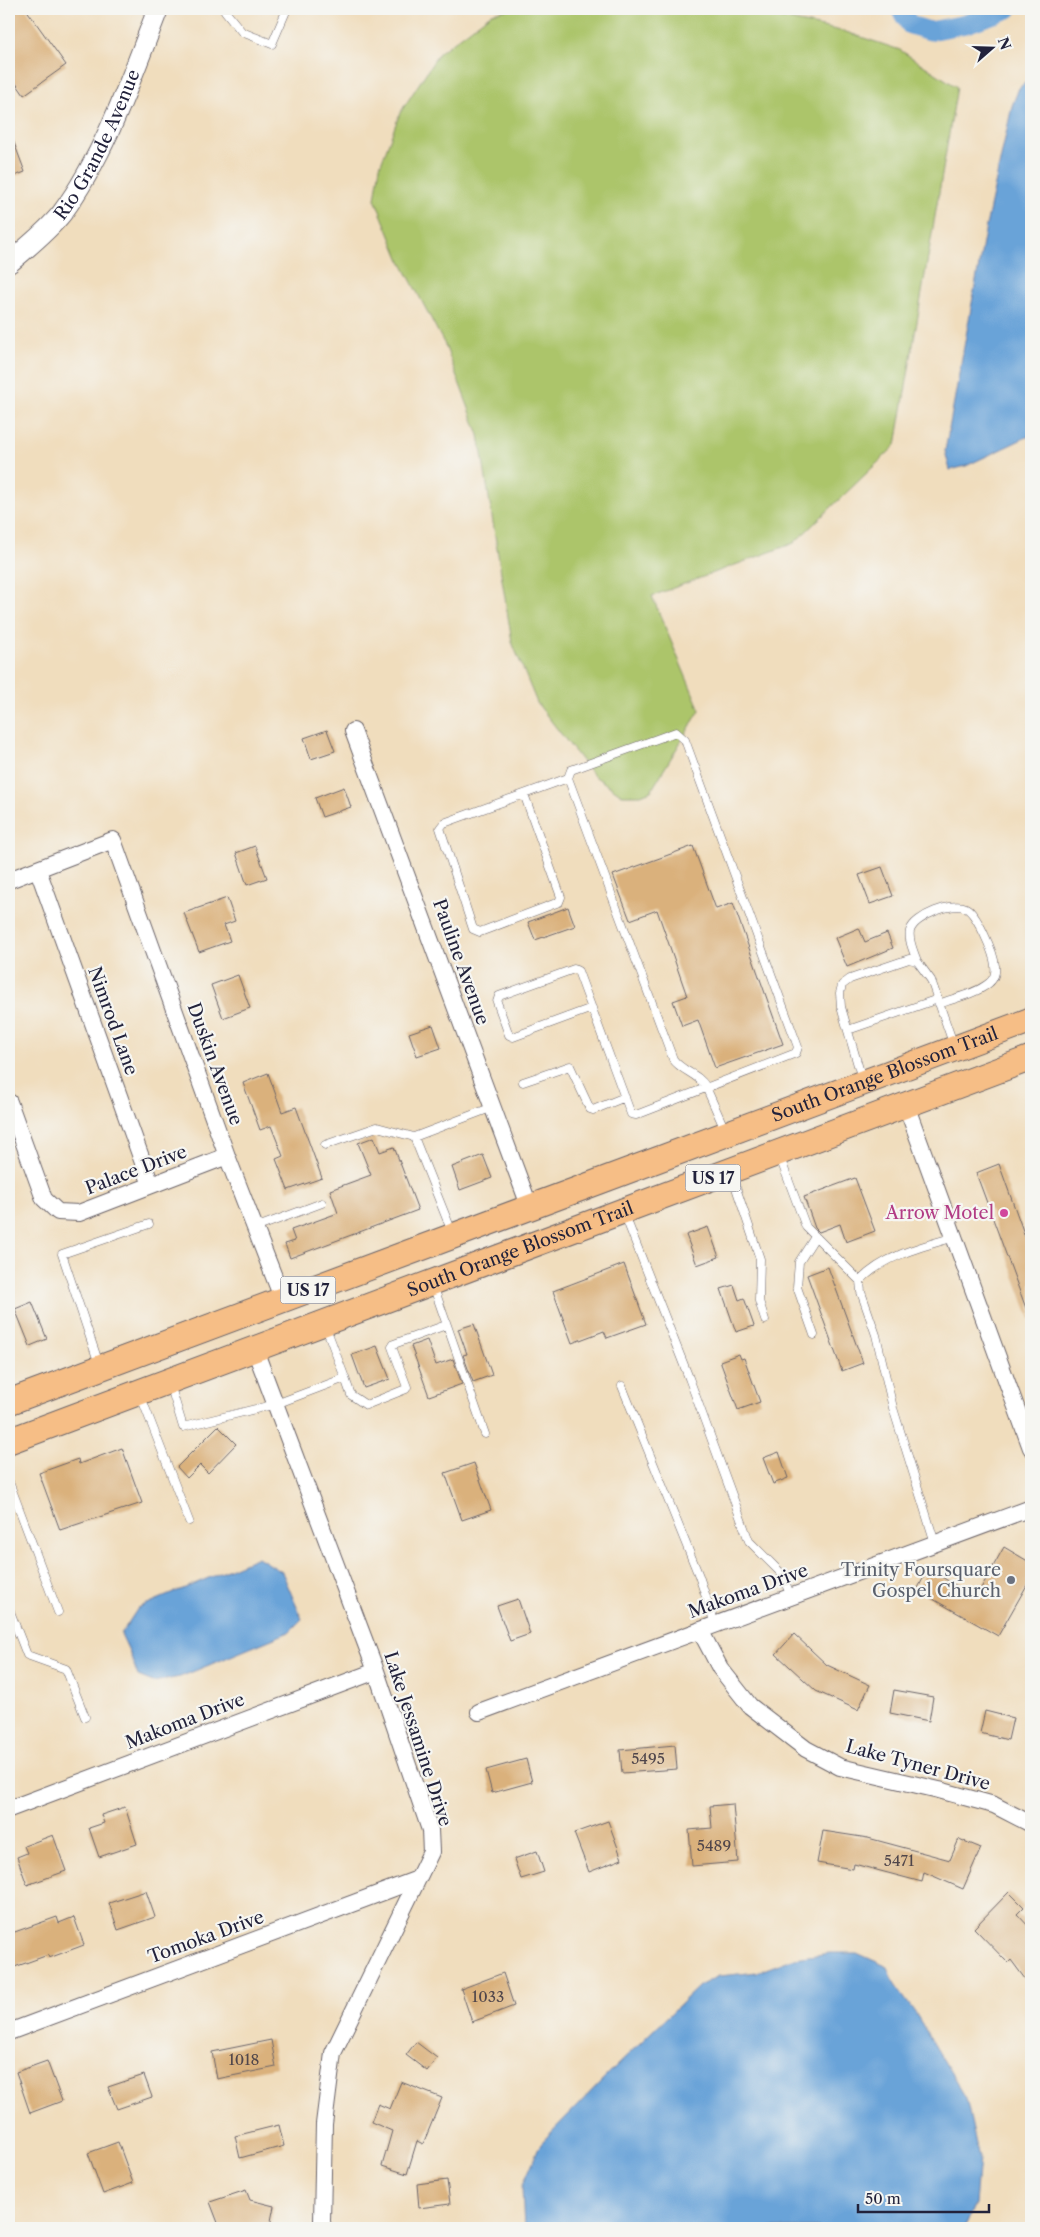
<svg xmlns="http://www.w3.org/2000/svg" width="1040" height="2237" font-family="'Libre Caslon Text',serif">
<style>
.green{fill:#acc56a;stroke:#677452}
.water{fill:#69a3d8;stroke:#46628a}
.lines{fill:none;stroke-linecap:round;stroke-linejoin:round}
.canal{stroke:#69a3d8;stroke-width:19}
.building{fill:#dab17c}
.service-casing{stroke:#6a6368;stroke-width:9}
.minor-casing{stroke:#6a6368;stroke-width:18}
.tertiary-casing{stroke:#6a6368;stroke-width:22}
.primary-casing{stroke:#6a6368;stroke-width:27}
.service{stroke:#fff;stroke-width:8}
.minor{stroke:#fff;stroke-width:16}
.tertiary{stroke:#fff;stroke-width:20}
.primary{stroke:#f6be86;stroke-width:25}
.hotel-dot{fill:#d1479c;stroke:#f6f6f2;stroke-width:2}
.worship-dot{fill:#6b7280;stroke:#f6f6f2;stroke-width:2}
.labels{text-anchor:middle;stroke-width:4.5;stroke-linejoin:round;paint-order:stroke}
.number-label{font-size:15px;fill:#50464b}
.shield{fill:#f6f6f2;stroke:#626272;stroke-width:1}
.shield-label{font-size:16px;font-weight:bold;fill:#22223b}
.street-label{font-size:18px;fill:#22223b;stroke:#f6f6f2}
.hotel-label{font-size:18px;fill:#b23c85;stroke:#f6f6f2;text-anchor:end}
.worship-label{font-size:18px;fill:#5b616d;stroke:#f6f6f2;text-anchor:end}
</style>
<rect width="100%" height="100%" fill="#f6f6f2"/>
<filter id="ink" filterUnits="userSpaceOnUse"><feTurbulence type="fractalNoise" baseFrequency=".02" numOctaves="2"/><feDisplacementMap in="SourceGraphic" scale="10" xChannelSelector="R" yChannelSelector="G"/><feConvolveMatrix kernelMatrix="1 2 1 2 8 2 1 2 1" color-interpolation-filters="sRGB"/></filter>
<filter id="wash" filterUnits="userSpaceOnUse"><feTurbulence type="fractalNoise" baseFrequency=".0096" numOctaves="4" result="noise"/><feDisplacementMap in="SourceGraphic" scale="20" xChannelSelector="R" yChannelSelector="G"/><feGaussianBlur stdDeviation="1.12" result="paint"/><feColorMatrix in="noise" values="0 0 0 0 0 0 0 0 0 0 0 0 0 0 0 0 0 1.4 0 .05"/><feComposite in="paint" operator="in"/></filter>
<g filter="url(#wash)">
<rect width="100%" height="100%" fill="#f0ddbd"/>
<!-- green -->
<path class="green" d="M510,9H726L771,16L846,32L900,50L957,87L896,445L794,543L652,596L700,710L651,791L641,795H622L593,775L537,703L512,642L479,435L445,345L399,258L375,199L380,166L400,113L439,53L492,13Z"/>
<!-- water -->
<path class="water" d="M1031,78V435L966,466L950,470L945,451L986,226L1012,106L1019,88Z
M258,1557L282,1572L302,1619L289,1632L180,1677L153,1682L138,1676L129,1651L121,1634L138,1608Z
M830,1953H857L888,1967L895,1985L916,2014L966,2098L979,2158L975,2204L965,2228H524L522,2187L541,2143L612,2070L699,1986L719,1976L758,1972L795,1958Z"/>
<g class="lines">
<!-- canal -->
<path class="canal" d="M900,9L910,25L930,31L966,24L1008,9"/>
</g>
<g id="blocks">
<!-- building -->
<path class="building" d="M9,9H26L66,65L24,95L9,73Z
M10,132L25,172L9,178V133Z
M327,730L335,751L311,759L304,738Z
M344,787L351,807L322,817L315,798Z
M255,846L267,878L247,885L236,853Z
M693,846L716,909L733,903L783,1044L715,1068L698,1020L682,1026L673,1001L687,996L657,910L630,920L613,875Z
M882,867L893,896L870,904L859,875Z
M227,898L235,921L224,925L230,941L199,952L184,913Z
M568,907L575,926L535,940L528,922Z
M859,928L865,942L887,933L893,948L847,967L835,938Z
M238,975L250,1008L223,1018L211,985Z
M433,1025L441,1048L417,1056L409,1033Z
M268,1073L282,1112L296,1107L322,1178L288,1190L276,1159L283,1156L271,1126L260,1130L243,1083Z
M374,1137L380,1152L394,1147L418,1210L290,1258L285,1244L295,1241L291,1230L338,1213L330,1190L371,1175L358,1143Z
M483,1155L492,1178L460,1190L452,1167Z
M999,1164L1031,1253V1319H1030L976,1173Z
M855,1178L875,1231L846,1242L840,1224L819,1232L815,1228L804,1197Z
M708,1227L719,1257L697,1265L686,1235Z
M624,1264L646,1324L607,1338L604,1331L572,1343L553,1291Z
M828,1267L863,1363L842,1371L807,1275Z
M734,1285L739,1300L744,1298L754,1326L736,1332L721,1289Z
M32,1302L47,1339L30,1346L15,1309Z
M474,1324L492,1375L473,1382L463,1355L467,1354L458,1329Z
M427,1340L436,1365L453,1359L462,1384L429,1396L411,1346Z
M377,1346L390,1379L364,1388L352,1355Z
M739,1354L741,1359L744,1358L760,1402L738,1410L720,1361Z
M218,1426L236,1444L208,1473L200,1465L187,1478L177,1467Z
M122,1448L142,1503L60,1530L39,1473L78,1459L79,1464Z
M779,1452L788,1478L773,1484L763,1458Z
M474,1463L491,1510L462,1520L445,1473Z
M1004,1547L1031,1563V1578L998,1636L917,1590L928,1569L976,1597Z
M518,1599L530,1634L510,1641L497,1606Z
M794,1634L827,1665L870,1685L858,1710L816,1691L776,1654Z
M894,1690L933,1697L929,1721L890,1713Z
M985,1711L1013,1718L1008,1740L980,1733Z
M675,1745L677,1769L622,1773L620,1750Z
M526,1759L532,1782L492,1793L486,1770Z
M733,1804L738,1862L692,1866L689,1830L712,1828L710,1806Z
M125,1807L137,1844L99,1857L89,1828L104,1823L101,1815Z
M608,1821L622,1859L589,1872L574,1833Z
M823,1831L868,1838L950,1860L959,1839L981,1848L963,1889L924,1872L922,1882L854,1864L853,1869L817,1863Z
M53,1835L66,1871L27,1885L17,1857L27,1853L24,1846Z
M537,1851L544,1872L521,1879L514,1859Z
M146,1891L155,1917L118,1930L109,1903Z
M1009,1892L1024,1907L1017,1914L1031,1929V1987L1011,1960L1008,1963L974,1928Z
M57,1917L59,1923L74,1917L84,1945L49,1958L48,1955L9,1969V1934Z
M503,1973L514,2006L472,2022L461,1989Z
M271,2040L276,2067L217,2079L212,2052Z
M416,2042L437,2058L427,2071L406,2055Z
M47,2061L62,2101L30,2113L16,2072Z
M144,2075L152,2097L117,2109L108,2087Z
M401,2082L442,2098L423,2144L417,2141L407,2174L382,2166L392,2131L371,2122L378,2104L390,2109Z
M279,2125L284,2146L240,2158L235,2136Z
M118,2142L133,2183L103,2194L88,2153Z
M447,2180L450,2204L419,2208L417,2184Z
M246,2190L250,2200L274,2206L270,2226L255,2225L247,2228H220L210,2202Z"/>
</g>
</g>
<g filter="url(#ink)">
<use href="#blocks" fill-opacity="0" stroke="#6a6368" stroke-width="1"/>
<g class="lines">
<!-- service casing -->
<g class="service-casing">
<path id="service" d="M226,9L225,11L242,32L272,44L287,9
M524,794L561,897L559,902L480,932L473,929L440,828L444,823L568,778
M917,961C914,952 908,941 910,931C914,916 953,901 966,908C977,914 994,953 995,966C996,972 994,979 989,983C976,994 954,998 939,1004
M592,1008L513,1037L509,1035L497,1002L499,996L574,969L578,971L631,1114L636,1115L796,1053L798,1047L685,740L676,732L571,770L568,778L673,1059C682,1072 698,1073 706,1087L725,1130
M848,1030L938,999
M862,1079L841,1007L840,993L842,985L850,979L909,959L917,961L931,980L954,1046
M523,1082L570,1066L590,1109L593,1110L625,1097
M414,1137L452,1232
M325,1145L377,1127L414,1137L493,1107
M779,1155L806,1227L860,1281
M731,1173L760,1259L759,1301L765,1320
M624,1213L689,1378L749,1541L781,1573L791,1596
M255,1228L322,1203
M433,1285L485,1434
M814,1335L797,1287L799,1262L815,1237
M99,1364L62,1254L149,1224
M345,1378L351,1395L366,1405L406,1389L407,1387L392,1347L394,1344L446,1325
M170,1384L183,1427L276,1404L345,1378L325,1325
M622,1386L699,1576L715,1624
M140,1394L189,1521
M9,1482L58,1612
M935,1543L893,1408L876,1335L861,1292L860,1281C883,1256 923,1246 955,1237
M9,1609L27,1655L66,1669L85,1717"/>
</g>
<!-- minor casing -->
<g class="minor-casing">
<path id="minor" d="M353,731L530,1208
M38,870L151,1185
M9,880L113,840L227,1156L283,1300
M9,1102L44,1199L58,1212L79,1213L227,1156
M906,1105L1031,1448
M255,1350L376,1671L430,1830L431,1852L333,2053L324,2124L322,2221L323,2228
M700,1630L720,1668L750,1706L806,1749L840,1767L939,1790L994,1805L1031,1824
M479,1712L1031,1508
M9,1809L376,1671
M9,2032L418,1879"/>
</g>
<!-- tertiary casing -->
<g class="tertiary-casing">
<g id="tertiary">
<path id="s1" d="M9,263C27,247 47,232 62,213C106,153 131,78 158,9"/>
</g>
</g>
<!-- primary casing -->
<g class="primary-casing">
<g id="primary">
<path id="s2" d="M9,1402L1031,1020"/>
<path id="s3" d="M9,1441L1031,1058"/>
</g>
</g>
<!-- service -->
<use href="#service" class="service"/>
<!-- minor -->
<use href="#minor" class="minor"/>
<!-- tertiary -->
<use href="#tertiary" class="tertiary"/>
<!-- primary -->
<use href="#primary" class="primary"/>
</g>
</g>
<!-- markers -->
<circle class="hotel-dot" cx="1004" cy="1213" r="5"/>
<circle class="worship-dot" cx="1011" cy="1580" r="5"/>
<g class="labels">
<!-- number labels -->
<g class="number-label">
<text x="648" y="1764">5495</text>
<text x="714" y="1851">5489</text>
<text x="899" y="1866">5471</text>
<text x="488" y="2002">1033</text>
<text x="244" y="2065">1018</text>
</g>
<!-- shield labels -->
<g class="shield">
<rect x="685.5" y="1164.5" width="55" height="27" rx="4"/>
<rect x="280.5" y="1276.5" width="55" height="27" rx="4"/>
</g>
<g class="shield-label">
<text x="713" y="1184">US 17</text>
<text x="308" y="1296">US 17</text>
</g>
<!-- street labels -->
<g class="street-label">
<text dy="6" stroke="none"><textPath href="#s1" startOffset="150">Rio Grande Avenue</textPath></text>
<text transform="translate(461 962) rotate(70)" y="6">Pauline Avenue</text>
<text transform="translate(113 1021) rotate(70)" y="6">Nimrod Lane</text>
<text transform="translate(215 1064) rotate(70)" y="6">Duskin Avenue</text>
<text dy="6" stroke="none"><textPath href="#s2" startOffset="935">South Orange Blossom Trail</textPath></text>
<text transform="translate(136 1170) rotate(-21)" y="6">Palace Drive</text>
<text dy="6" stroke="none"><textPath href="#s3" startOffset="546">South Orange Blossom Trail</textPath></text>
<text transform="translate(748 1591) rotate(-20)" y="6">Makoma Drive</text>
<text transform="translate(185 1721) rotate(-21)" y="6">Makoma Drive</text>
<text transform="translate(418 1739) rotate(72)" y="6">Lake Jessamine Drive</text>
<text transform="translate(918 1765) rotate(15)" y="6">Lake Tyner Drive</text>
<text transform="translate(206 1937) rotate(-20)" y="6">Tomoka Drive</text>
</g>
<!-- hotel labels -->
<g class="hotel-label">
<text x="994" y="1219">Arrow Motel</text>
</g>
<!-- worship labels -->
<g class="worship-label">
<text x="1001" y="1576">Trinity Foursquare<tspan x="1001" dy="21">Gospel Church</tspan></text>
</g>
</g>
<!-- margin -->
<rect width="1040" height="2237" fill="none" stroke="#f6f6f2" stroke-width="30"/>
<!-- north arrow -->
<g transform="translate(992 48) rotate(70)" stroke="#f6f6f2" stroke-width="4" paint-order="stroke">
<path d="M0-4L9 19L0 12L-9 19Z" fill="#22223b"/>
<text y="-8" font-size="14" font-weight="bold" text-anchor="middle" fill="#22223b">N</text>
</g>
<!-- scale -->
<path d="M858 2204v8h131v-8" fill="none" stroke="#22223b" stroke-width="2.5"/>
<text x="865" y="2204" font-size="15" fill="#22223b" stroke="#f6f6f2" stroke-width="4" paint-order="stroke">50 m</text>
</svg>
